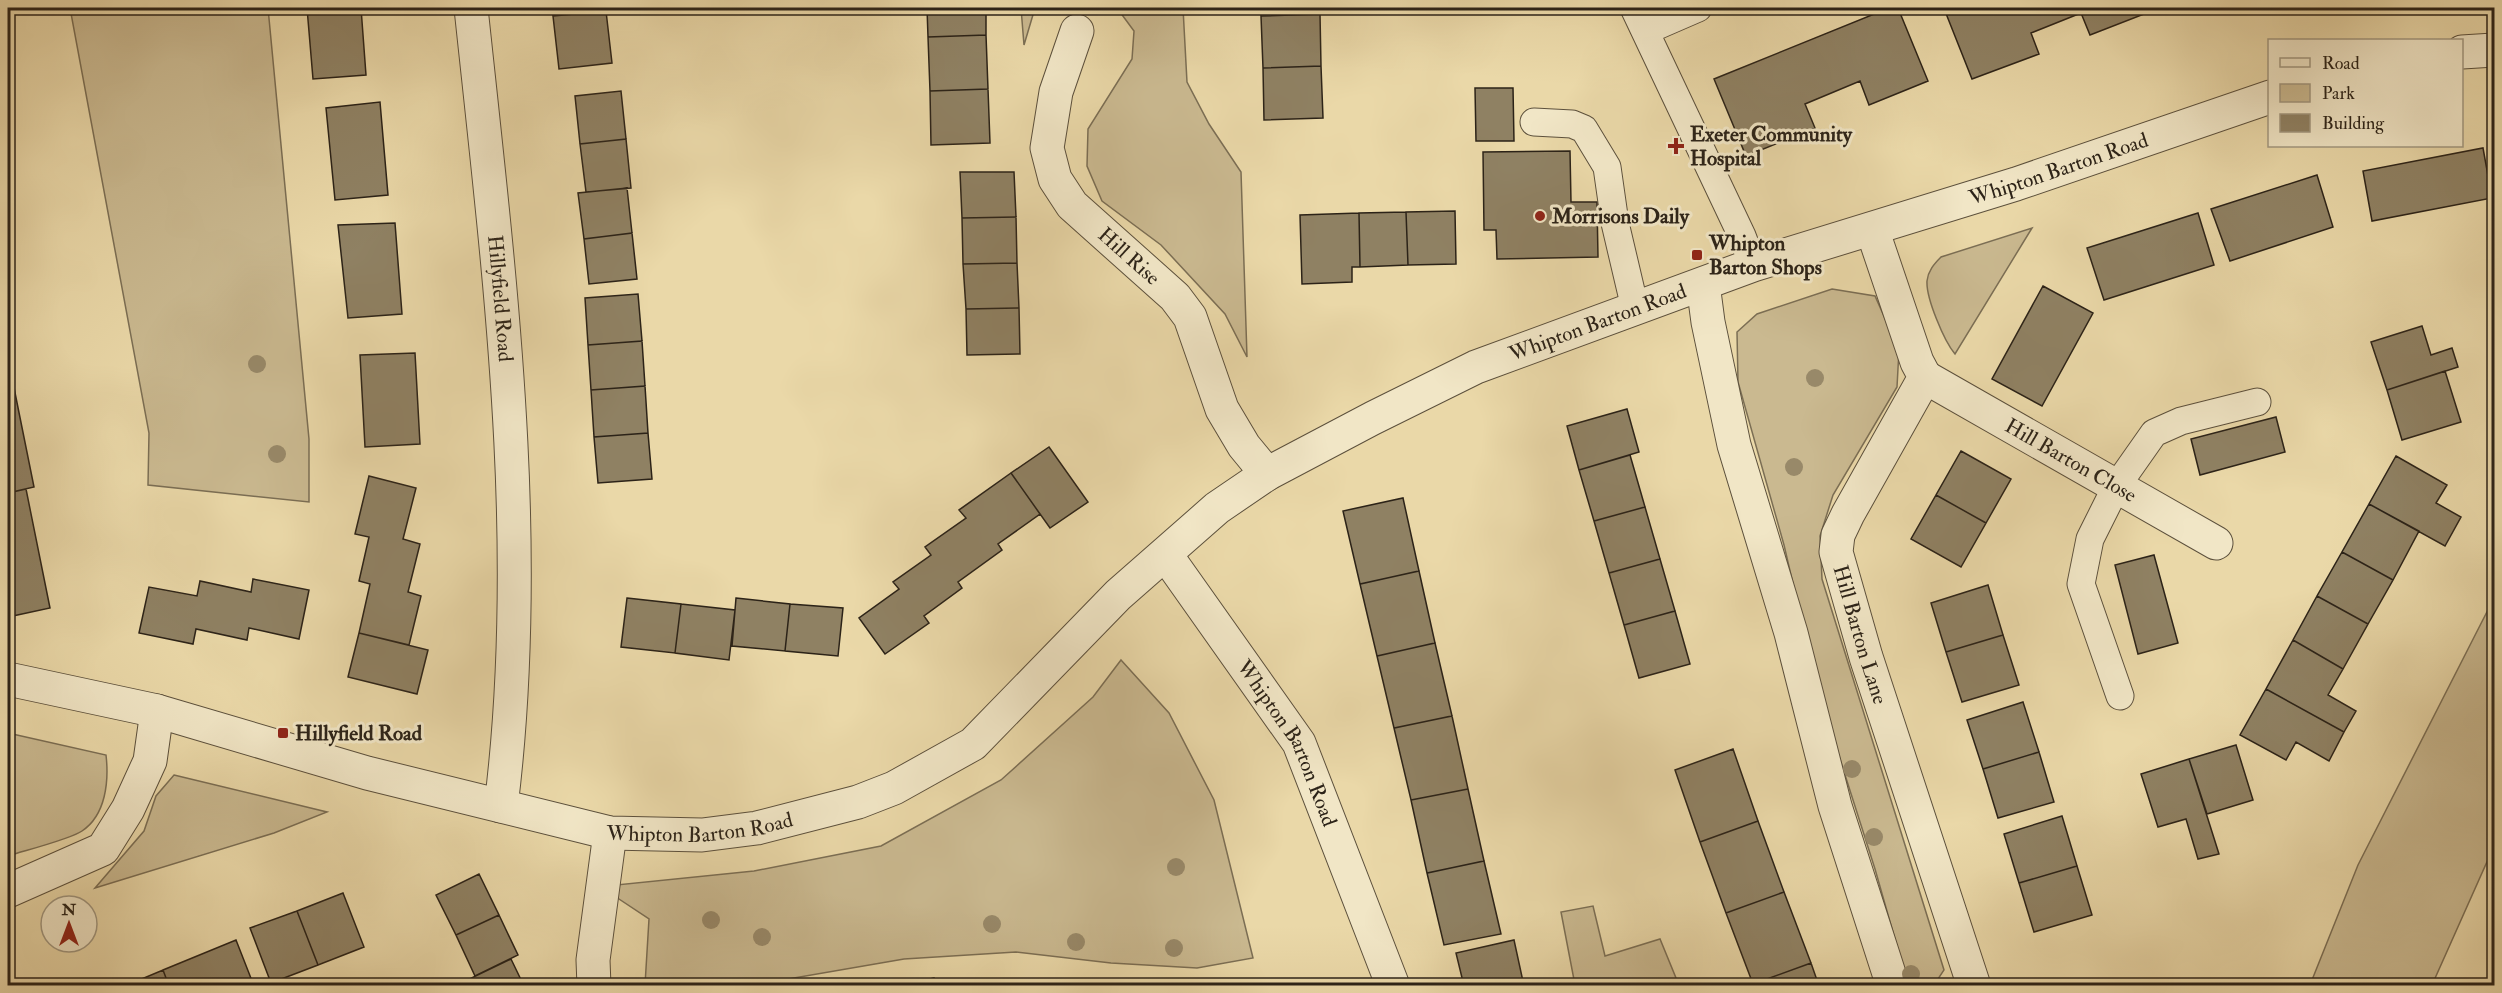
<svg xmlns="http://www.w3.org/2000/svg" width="2502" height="993" font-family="'IM FELL Double Pica',serif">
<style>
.green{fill:#cab990;stroke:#7b6e54;stroke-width:1.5}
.building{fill:#8f8163;stroke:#2c2318;stroke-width:1.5}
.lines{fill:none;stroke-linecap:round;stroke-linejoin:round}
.service-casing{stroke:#5c503c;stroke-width:29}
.minor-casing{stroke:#5c503c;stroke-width:35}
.service{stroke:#f1e6c6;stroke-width:27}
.minor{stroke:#f1e6c6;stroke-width:33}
.tree{fill:#988969}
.poi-dot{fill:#8f2418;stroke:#f1e6c6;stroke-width:2}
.labels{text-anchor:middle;stroke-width:6;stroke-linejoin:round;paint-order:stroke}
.poi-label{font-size:21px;font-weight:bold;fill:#2c2318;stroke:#f1e6c6;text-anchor:start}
.street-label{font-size:21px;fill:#2c2318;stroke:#f1e6c6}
</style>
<rect width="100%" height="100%" fill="#ead8a8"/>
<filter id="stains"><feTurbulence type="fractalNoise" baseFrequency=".00333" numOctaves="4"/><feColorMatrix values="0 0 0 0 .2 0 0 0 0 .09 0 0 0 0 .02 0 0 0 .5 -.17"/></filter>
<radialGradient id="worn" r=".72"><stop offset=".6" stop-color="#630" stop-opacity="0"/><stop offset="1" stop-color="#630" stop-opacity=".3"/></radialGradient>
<!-- green -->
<path class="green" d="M70,8H268L309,439V502L148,485L149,433Z
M1021,8H1035L1024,45Z
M1117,8H1183L1187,82L1209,124L1241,172L1247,357L1225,314L1161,245L1102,201L1087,166L1088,129L1132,59L1134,31Z
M2032,228L1955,354C1944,341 1926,298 1927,281C1928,271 1934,264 1941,257Z
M1832,289L1875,296L1899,350L1897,387L1833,495L1820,536L1822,579L1944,970L1934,985H1908L1875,869L1817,687L1784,545L1738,382L1737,332L1757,314Z
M2494,598V846L2432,985H2310L2358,865Z
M1121,660L1169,713L1214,800L1253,958L1197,968L1111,963L1016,952L904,959L754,985H645L649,919L619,899L606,886L754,871L881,846L1001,780L1093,697Z
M8,733L106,755C109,781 106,815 82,831C71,839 23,851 8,856Z
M174,775L327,812L274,833L95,888L144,831L156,796Z
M1593,906L1605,956L1660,939L1676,978L1671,985H1575L1561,912Z"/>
<!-- building -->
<path class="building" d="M307,8H361L366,75L313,79Z
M552,8H606V11L553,16Z
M927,8H986V35L928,37Z
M1261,8H1319L1320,14L1261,16Z
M1889,8H1898L1928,81L1869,105L1860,81L1805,104L1815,128L1746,156L1714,79Z
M1955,8H2156L2157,9L2090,35L2081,13L2031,33L2039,54L1972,79L1945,11Z
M606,11L612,63L559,69L553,16Z
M1320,14L1321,66L1263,68L1261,16Z
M986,35L988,89L930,91L928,37Z
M1321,66L1323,118L1264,120L1263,68Z
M1475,88H1513L1514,141H1476Z
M988,89L990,143L931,145L930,91Z
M621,91L626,139L580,144L575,96Z
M380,102L388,195L335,200L326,108Z
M626,139L631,188L586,192L580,144Z
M2483,148L2492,198L2372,221L2363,171Z
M1570,151L1571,202H1597L1598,257L1497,259L1496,230H1484L1483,152Z
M960,172H1014L1016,217L962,218Z
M2317,175L2333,227L2230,261L2211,209Z
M627,188L632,233L584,239L578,193Z
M1455,211L1456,264L1408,265L1406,212Z
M1406,212L1408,265L1360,267L1359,213Z
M1359,213L1360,267H1352V282L1302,284L1300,215Z
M2198,213L2214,265L2104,300L2087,248Z
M1016,217L1017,263L963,264L962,218Z
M395,223L402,314L348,318L338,225Z
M632,233L637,279L589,284L584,239Z
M1017,263L1019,308L966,309L963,264Z
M2043,286L2093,313L2042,406L1992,379Z
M638,294L642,341L588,345L585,298Z
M1019,308L1020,354L967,355L966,309Z
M2422,326L2431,355L2452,348L2458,367L2387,390L2371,342Z
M642,341L645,386L591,390L588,345Z
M415,353L420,444L365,447L360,355Z
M8,358L34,487L8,493Z
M2445,371L2461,422L2402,440L2387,390Z
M645,386L648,433L594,437L591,390Z
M1627,409L1639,452L1579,470L1567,426Z
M2276,417L2285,452L2200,475L2191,439Z
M648,433L652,479L598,483L594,437Z
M1049,447L1088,502L1050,528L1011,473Z
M1961,451L2011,479L1986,523L1936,495Z
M1630,455L1645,507L1594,521L1579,470Z
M2396,456L2447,485L2436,503L2461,517L2445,546L2369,504Z
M1011,473L1040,514L998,544L1002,550L958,582L962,588L924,616L929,623L885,654L859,618L899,589L893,582L931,555L925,547L966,518L959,510Z
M369,476L416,488L403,539L420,544L408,592L421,596L409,645L359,633L370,584L359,581L369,537L355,534Z
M26,489L50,608L8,617V493Z
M1936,495L1986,523L1961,567L1911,539Z
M1403,498L1419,571L1360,584L1343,511Z
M2369,504L2419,531L2393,580L2342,552Z
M1645,507L1660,559L1609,573L1594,521Z
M2342,552L2393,580L2368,624L2317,596Z
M2154,555L2178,643L2138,654L2115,565Z
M1660,559L1675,611L1624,625L1609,573Z
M1419,571L1435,643L1377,656L1360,584Z
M253,579L309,590L299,639L249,628L247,640L196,629L193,644L139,633L149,587L197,596L200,581L251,592Z
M1988,585L2003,635L1946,652L1931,603Z
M2317,596L2368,624L2343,669L2293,640Z
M627,598L681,604L675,653L621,647Z
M736,598L790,604L785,651L732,646Z
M681,604L735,610L729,660L675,653Z
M790,604L843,608L838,656L785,651Z
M1675,611L1690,664L1639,678L1624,625Z
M359,633L428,650L417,694L348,677Z
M2003,635L2019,685L1962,702L1946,652Z
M2293,640L2343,669L2328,695L2356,711L2344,732L2266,689Z
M1435,643L1452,716L1394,728L1377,656Z
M2266,689L2344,732L2329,761L2296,742L2286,760L2240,735Z
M2023,702L2039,752L1983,769L1967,720Z
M1452,716L1468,789L1411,800L1394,728Z
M2236,745L2253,800L2207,814L2189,759Z
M1733,749L1758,821L1700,842L1675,770Z
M2039,752L2054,802L1998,818L1983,769Z
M2189,759L2219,854L2198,859L2186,819L2158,827L2141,774Z
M1468,789L1484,861L1427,873L1411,800Z
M2062,816L2077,866L2019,883L2004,834Z
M1758,821L1784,892L1726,913L1700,842Z
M1484,861L1501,934L1444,945L1427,873Z
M2077,866L2092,915L2034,932L2019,883Z
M479,874L499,915L456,935L436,895Z
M1784,892L1811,963L1753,984L1726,913Z
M343,893L364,947L318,965L297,911Z
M297,911L318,965L271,983L250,928Z
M499,915L518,955L475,976L456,935Z
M236,940L254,986H169L163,970Z
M1514,940L1524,986H1464L1456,953Z
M511,959L524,986H465L463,982Z
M1811,963L1819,986H1753V984Z
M163,970L169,986H125Z
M934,978L936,986H902Z"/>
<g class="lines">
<!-- service casing -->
<g class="service-casing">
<path id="service" d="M1634,8L1742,236L1753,265
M1645,31L1698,8
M1534,122L1572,124L1584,129L1607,167L1615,223L1635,308
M2120,696L2081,584L2090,539L2116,487L2154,433L2181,421L2257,402"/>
</g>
<!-- minor casing -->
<g class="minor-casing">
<g id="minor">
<path id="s1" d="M471,8C499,272 534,541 501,806"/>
<path id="s2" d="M1077,31L1056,92L1047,148L1055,179L1072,205L1175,297L1190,317L1222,409L1244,446L1267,474"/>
<path d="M2462,52L2494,50"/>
<path id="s3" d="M1872,229L1917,362L1925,377L1848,514L1838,535L1836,552L1866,657L1974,986"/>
<path d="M1703,284L1708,322L1734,445L1791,633L1835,806L1893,986"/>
<path id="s4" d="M1925,377L2216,543"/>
<path id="s5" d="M1166,555L1299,743L1393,986"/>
<path id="s6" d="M8,679L157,711L367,773L610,833L702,835L757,828L858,802L894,788L973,744L1118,595L1217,508L1267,474L1373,418L1476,367L1753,265L2016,184L2270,97"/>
<path d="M8,891L103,849L128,809L150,761L157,711"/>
<path d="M594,986L593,960L610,833"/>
</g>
</g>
<!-- service -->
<use href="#service" class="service"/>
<!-- minor -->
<use href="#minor" class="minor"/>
</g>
<!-- trees -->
<g class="tree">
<circle cx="257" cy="364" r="9"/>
<circle cx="1815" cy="378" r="9"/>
<circle cx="277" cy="454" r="9"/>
<circle cx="1794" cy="467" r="9"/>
<circle cx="1852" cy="769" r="9"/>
<circle cx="1874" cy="837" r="9"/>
<circle cx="1176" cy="867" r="9"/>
<circle cx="711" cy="920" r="9"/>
<circle cx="992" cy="924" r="9"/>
<circle cx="762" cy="937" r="9"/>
<circle cx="1076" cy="942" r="9"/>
<circle cx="1174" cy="948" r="9"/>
<circle cx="1911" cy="974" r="9"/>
</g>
<!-- markers -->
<g class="poi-dot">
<path d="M1673 137h6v6h6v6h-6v6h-6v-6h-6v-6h6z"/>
<circle cx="1540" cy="216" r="6"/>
<rect x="1691" y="249" width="12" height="12" rx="3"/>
<rect x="277" y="727" width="12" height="12" rx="3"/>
</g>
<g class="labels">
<!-- poi labels -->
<g class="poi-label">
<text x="1690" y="141">Exeter Community<tspan x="1690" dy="24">Hospital</tspan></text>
<text x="1552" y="223">Morrisons Daily</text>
<text x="1709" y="250">Whipton<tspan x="1709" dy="24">Barton Shops</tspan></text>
<text x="295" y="740">Hillyfield Road</text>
</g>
<!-- street labels -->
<g class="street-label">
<text dy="7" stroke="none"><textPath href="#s6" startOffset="2253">Whipton Barton Road</textPath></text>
<text dy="7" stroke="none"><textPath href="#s2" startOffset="261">Hill Rise</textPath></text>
<text dy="7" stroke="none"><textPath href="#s1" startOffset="292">Hillyfield Road</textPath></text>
<text dy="7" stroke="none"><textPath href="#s6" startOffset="1767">Whipton Barton Road</textPath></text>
<text dy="7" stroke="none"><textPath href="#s4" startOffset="168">Hill Barton Close</textPath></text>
<text dy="7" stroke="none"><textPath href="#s3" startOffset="441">Hill Barton Lane</textPath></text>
<text dy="7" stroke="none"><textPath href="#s5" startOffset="225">Whipton Barton Road</textPath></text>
<text dy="7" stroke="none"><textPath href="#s6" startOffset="712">Whipton Barton Road</textPath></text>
</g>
</g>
<!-- margin -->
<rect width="2502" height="993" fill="none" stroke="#ead8a8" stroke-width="30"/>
<rect x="9" y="9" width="2484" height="975" fill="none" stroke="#2c2318" stroke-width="3"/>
<rect x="15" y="15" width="2472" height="963" fill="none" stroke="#2c2318" stroke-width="1.5"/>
<!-- legend -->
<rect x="2268" y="39" width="195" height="108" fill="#f1e6c6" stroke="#a29880" stroke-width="1.5"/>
<rect x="2280" y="58" width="30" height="9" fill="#f1e6c6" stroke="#a29880" stroke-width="1.5"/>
<text x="2322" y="69" font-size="18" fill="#2c2318">Road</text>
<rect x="2280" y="84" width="30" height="18" fill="#cab990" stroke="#a29880" stroke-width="1.5"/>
<text x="2322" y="99" font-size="18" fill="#2c2318">Park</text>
<rect x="2280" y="114" width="30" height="18" fill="#8f8163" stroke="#a29880" stroke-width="1.5"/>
<text x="2322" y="129" font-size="18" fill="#2c2318">Building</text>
<!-- north arrow -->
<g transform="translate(69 924)"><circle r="28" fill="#f1e6c6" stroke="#a29880" stroke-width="1.5"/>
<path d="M0-4.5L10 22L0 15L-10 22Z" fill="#8f2418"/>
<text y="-9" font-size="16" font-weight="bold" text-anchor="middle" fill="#2c2318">N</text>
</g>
<rect width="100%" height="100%" filter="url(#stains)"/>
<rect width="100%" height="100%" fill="url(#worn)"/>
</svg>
